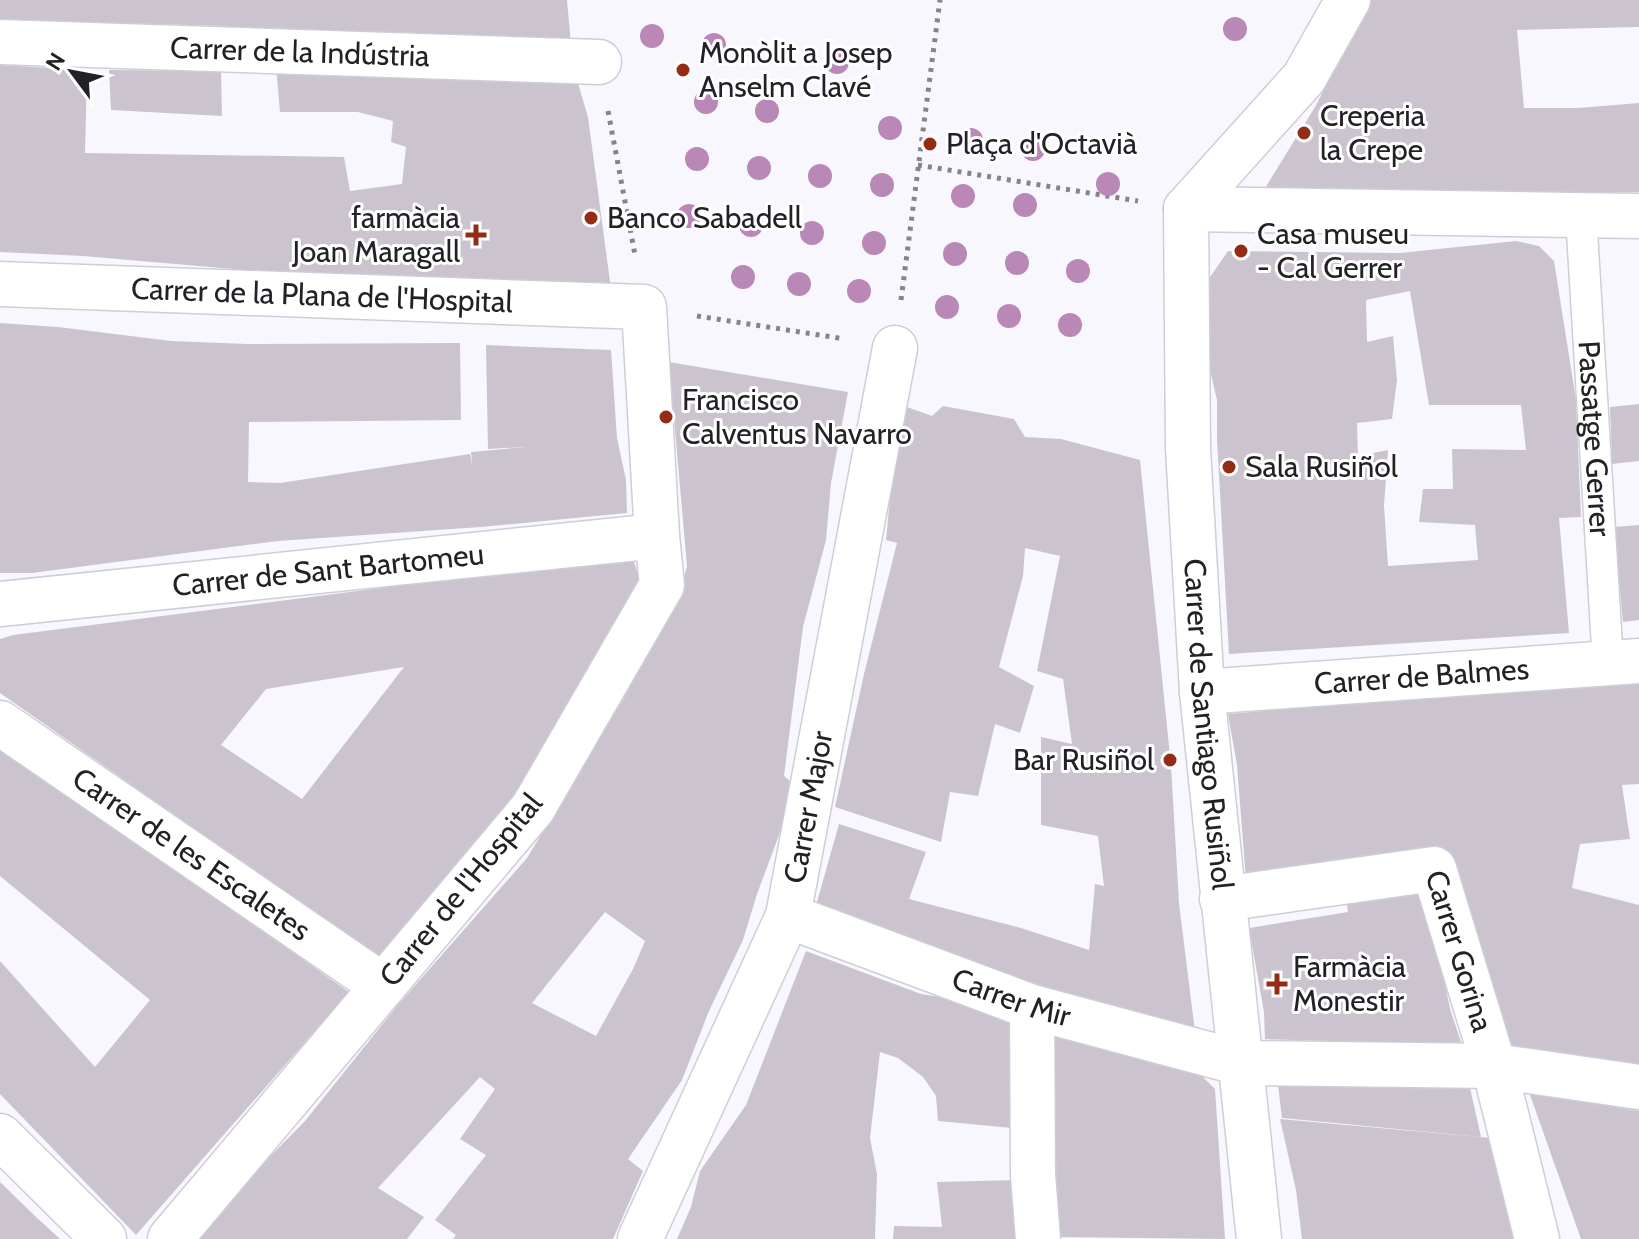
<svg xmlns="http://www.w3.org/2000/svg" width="1639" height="1239" font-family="Cabin,sans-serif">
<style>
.building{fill:#cbc4cf;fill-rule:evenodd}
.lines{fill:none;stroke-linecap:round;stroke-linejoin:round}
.service-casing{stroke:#cfcdd9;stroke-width:33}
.pedestrian-casing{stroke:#cfcdd9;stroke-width:47}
.path{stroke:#85848a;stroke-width:5;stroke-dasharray:4 6;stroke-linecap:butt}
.service{stroke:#fff;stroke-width:30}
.pedestrian{stroke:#fff;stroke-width:44}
.tree{fill:#ba88b6}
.poi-dot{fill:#942c15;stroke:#fff;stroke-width:3}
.labels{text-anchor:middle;stroke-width:6;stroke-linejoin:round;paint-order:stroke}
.street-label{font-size:30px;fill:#222126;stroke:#fff}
.poi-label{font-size:30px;fill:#222126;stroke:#fff;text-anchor:start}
</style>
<rect width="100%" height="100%" fill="#f8f7fe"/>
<!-- building -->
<path class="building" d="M0,0H567L571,45L465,34L229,37L227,26L0,20Z
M1363,0H1639V27L1517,30L1524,108H1578L1639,103V192L1262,193L1315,107L1355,30Z
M0,65L87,70L85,153L344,157L350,191L402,184L406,147L391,142L393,121L358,112H280L276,67L577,80L588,117L611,289L347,279L83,256L0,252Z
M109,70L221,71L222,116L111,110Z
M1516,241L1539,246L1554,261L1576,400L1581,517L1559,518L1569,633L1229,654L1217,439V400L1197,315L1208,280L1228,251L1400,253ZM1410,291L1429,405H1521L1526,450L1452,449L1453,489H1423L1419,522L1475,525L1478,560L1388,566L1384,505L1388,450L1358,456L1357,423L1392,419L1397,380L1393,336L1367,342L1366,300Z
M0,323L58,327L171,341L248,344L460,343L461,420L249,422L248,482L280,483L470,454L472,466L471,452L525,447L488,449L486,345L611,350L617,438L626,480L627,513L481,527L278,541L32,573H0Z
M669,362L848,392L831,483L826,540L803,627L784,776L797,787L757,894L743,940L709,1011L682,1080L628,1159L643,1171L613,1239H453L456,1235L435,1220L486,1155L460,1139L495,1089L480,1077L378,1188L424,1217L407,1239H194L241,1186L305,1121L397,1006L527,858L625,696L682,584L687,566ZM605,912L645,941L633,969L596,1036L532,1003Z
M1639,404V461L1612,464L1610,407Z
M943,406L1014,419L1025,437L1061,439L1140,460L1171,766L1179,903L1195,1032L1000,977L815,909L839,824L926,852L909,899L1021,928L1089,950L1095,884L1104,886L1098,836L1041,825V737L1072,744L1063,679L1037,671L1060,556L1025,548L1023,576L999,667L1034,686L1020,733L995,724L978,796L950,792L941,842L835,807L864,674L897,543L886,540L892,478L907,407L932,416Z
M1639,525V620L1623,622L1614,527Z
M632,556L642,586L506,810L379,958L0,693V639L13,635ZM404,667L302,799L221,745L266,689Z
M1639,680V784L1622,785L1630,839L1580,844L1572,888L1639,905V1067L1510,1053L1453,857L1246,880L1237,765L1228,714Z
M0,745L349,992L136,1235L0,1094V961L95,1067L150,1000L0,876Z
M1425,881L1450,1009L1462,1045L1265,1039L1264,1012L1249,928L1348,912L1346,897Z
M806,951L921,994L999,1006L1016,1024L1012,1128L938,1121L936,1096L923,1077L898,1058L880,1052L870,1138L877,1174L875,1239H677L691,1207L700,1171L746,1105Z
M1047,1024L1192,1066L1215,1089L1225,1239L1056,1237Z
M1277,1077L1470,1088L1481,1137L1282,1118Z
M1529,1092L1639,1111V1239H1581Z
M1280,1119L1502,1139L1536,1239H1302L1296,1190Z
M1017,1180L1015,1239H893L894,1226L942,1227L937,1182Z
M0,1182L35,1216L60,1239H0Z"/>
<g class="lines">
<!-- service casing -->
<g class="service-casing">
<g id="service">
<path id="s1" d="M1581,215L1608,663"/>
</g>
</g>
<!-- pedestrian casing -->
<g class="pedestrian-casing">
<g id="pedestrian">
<path id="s2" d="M0,42L599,62"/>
<path id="s3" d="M1186,209L1188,448L1202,692L1259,1239"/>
<path d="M1186,209L1639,216"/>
<path d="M1186,209L1304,78L1348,0"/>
<path id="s4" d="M0,284L644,307L657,536L662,585L533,808L170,1239"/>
<path id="s5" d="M0,604L657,536"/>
<path id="s6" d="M1202,692L1639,661"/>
<path id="s7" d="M0,723L383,986"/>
<path id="s8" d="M1222,899L1434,869L1494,1066L1537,1239"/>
<path id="s9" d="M788,916L1032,1007L1241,1063L1494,1066L1639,1087"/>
<path d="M1032,1007L1033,1175L1038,1239"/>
<path d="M0,1136L104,1239"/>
<path id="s10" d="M640,1239L788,916L895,348"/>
</g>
</g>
<!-- path -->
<path class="path" d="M608,111L635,255
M918,165L1138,201
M901,300L940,0
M697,316L845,339"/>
<!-- service -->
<use href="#service" class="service"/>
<!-- pedestrian -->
<use href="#pedestrian" class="pedestrian"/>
</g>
<!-- trees -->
<g class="tree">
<circle cx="1235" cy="29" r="12"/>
<circle cx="652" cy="36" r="12"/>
<circle cx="714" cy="45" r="12"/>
<circle cx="837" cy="62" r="12"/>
<circle cx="706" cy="102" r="12"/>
<circle cx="767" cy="111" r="12"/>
<circle cx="890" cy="128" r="12"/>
<circle cx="971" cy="140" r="12"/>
<circle cx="1033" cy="149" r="12"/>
<circle cx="697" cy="159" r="12"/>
<circle cx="759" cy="168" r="12"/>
<circle cx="820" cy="176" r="12"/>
<circle cx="1108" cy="184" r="12"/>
<circle cx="882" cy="185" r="12"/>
<circle cx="963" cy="196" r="12"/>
<circle cx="1025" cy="205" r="12"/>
<circle cx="689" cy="216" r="12"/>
<circle cx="751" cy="225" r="12"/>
<circle cx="812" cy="233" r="12"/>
<circle cx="874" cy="243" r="12"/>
<circle cx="955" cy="254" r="12"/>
<circle cx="1017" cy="263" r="12"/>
<circle cx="1078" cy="271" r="12"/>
<circle cx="743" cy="277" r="12"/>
<circle cx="799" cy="284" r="12"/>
<circle cx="859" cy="291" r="12"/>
<circle cx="947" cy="307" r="12"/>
<circle cx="1009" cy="316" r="12"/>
<circle cx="1070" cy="325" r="12"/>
</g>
<!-- markers -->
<g class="poi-dot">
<circle cx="683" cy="70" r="8"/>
<circle cx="1304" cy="133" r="8"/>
<circle cx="930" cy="144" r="8"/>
<circle cx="591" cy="218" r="8"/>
<path d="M472 223h8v8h8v8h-8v8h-8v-8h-8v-8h8z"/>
<circle cx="1241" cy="251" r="8"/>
<circle cx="666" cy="417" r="8"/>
<circle cx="1229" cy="467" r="8"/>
<circle cx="1170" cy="760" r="8"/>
<path d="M1273 972h8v8h8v8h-8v8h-8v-8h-8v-8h8z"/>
</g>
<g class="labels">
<!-- street labels -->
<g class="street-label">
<text dy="10" stroke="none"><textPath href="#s2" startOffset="300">Carrer de la Indústria</textPath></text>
<text dy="10" stroke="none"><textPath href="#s4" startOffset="322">Carrer de la Plana de l'Hospital</textPath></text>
<text dy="10" stroke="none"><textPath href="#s1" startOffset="224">Passatge Gerrer</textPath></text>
<text dy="10" stroke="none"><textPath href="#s5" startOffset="330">Carrer de Sant Bartomeu</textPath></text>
<text dy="10" stroke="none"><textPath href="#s6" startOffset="220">Carrer de Balmes</textPath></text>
<text dy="10" stroke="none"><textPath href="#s3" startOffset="516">Carrer de Santiago Rusiñol</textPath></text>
<text dy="10" stroke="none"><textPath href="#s10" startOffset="466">Carrer Major</textPath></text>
<text dy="10" stroke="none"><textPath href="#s7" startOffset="232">Carrer de les Escaletes</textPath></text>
<text transform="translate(461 890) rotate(-51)" y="10">Carrer de l'Hospital</text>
<text dy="10" stroke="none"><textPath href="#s8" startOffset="300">Carrer Gorina</textPath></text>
<text dy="10" stroke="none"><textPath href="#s9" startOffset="238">Carrer Mir</textPath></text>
</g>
<!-- poi labels -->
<g class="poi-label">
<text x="699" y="63">Monòlit a Josep<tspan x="699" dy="34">Anselm Clavé</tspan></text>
<text x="1320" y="126">Creperia<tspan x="1320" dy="34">la Crepe</tspan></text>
<text x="946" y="154">Plaça d'Octavià</text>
<text x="460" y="228" text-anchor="end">farmàcia<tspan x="460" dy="34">Joan Maragall</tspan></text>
<text x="607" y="228">Banco Sabadell</text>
<text x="1257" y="244">Casa museu<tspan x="1257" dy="34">- Cal Gerrer</tspan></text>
<text x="682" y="410">Francisco<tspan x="682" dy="34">Calventus Navarro</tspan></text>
<text x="1245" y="477">Sala Rusiñol</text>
<text x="1154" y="770" text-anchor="end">Bar Rusiñol</text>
<text x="1293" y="977">Farmàcia<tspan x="1293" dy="34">Monestir</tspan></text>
</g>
</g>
<!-- north arrow -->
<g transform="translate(72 72) rotate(302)" stroke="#ffffff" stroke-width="6" paint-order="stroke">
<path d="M0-6L14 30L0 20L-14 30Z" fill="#222126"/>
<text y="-12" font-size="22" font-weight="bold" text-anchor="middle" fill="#222126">N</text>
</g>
</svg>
